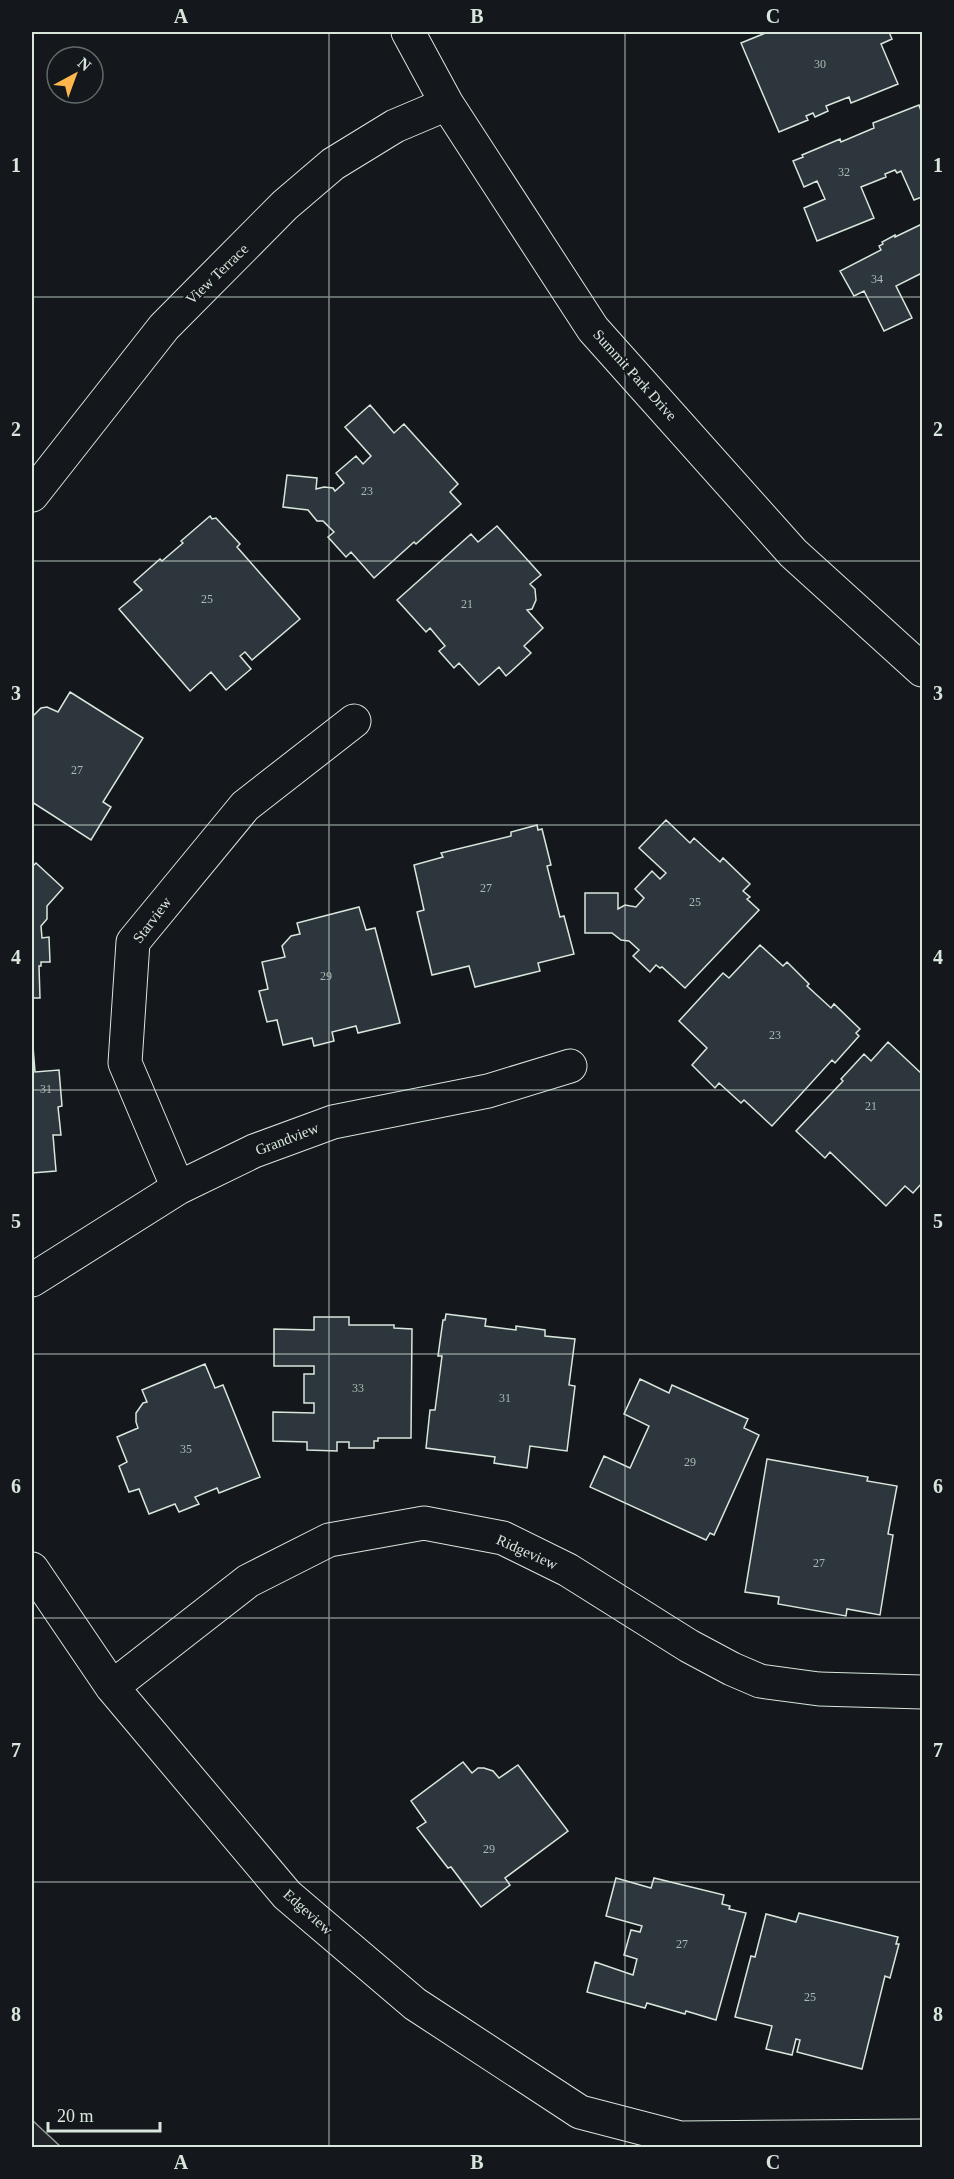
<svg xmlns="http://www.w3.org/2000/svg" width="954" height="2179" font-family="'Times New Roman',serif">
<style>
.green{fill:#202428;stroke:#939e99;stroke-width:1.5}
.building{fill:#2c363c;stroke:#d8e6dc;stroke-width:1.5}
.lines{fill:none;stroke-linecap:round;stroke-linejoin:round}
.minor-casing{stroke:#d8e6dc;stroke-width:35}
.minor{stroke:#14181c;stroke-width:33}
.grid{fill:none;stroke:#d8e6dc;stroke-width:1.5;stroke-opacity:0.55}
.labels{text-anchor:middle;stroke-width:4.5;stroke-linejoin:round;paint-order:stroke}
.number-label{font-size:12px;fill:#adbab4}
.street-label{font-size:15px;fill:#d8e6dc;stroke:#14181c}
.neatline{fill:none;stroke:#d8e6dc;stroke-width:2}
.grid-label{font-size:20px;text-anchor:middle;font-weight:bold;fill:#d8e6dc}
</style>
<rect width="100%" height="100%" fill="#14181c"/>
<!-- green -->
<path class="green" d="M32,2120L61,2147H32Z"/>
<!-- building -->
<path class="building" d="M768,32H889L892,39L881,44L898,84L851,103L849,97L826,106L828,111L815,117L813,113L806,116L808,120L779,132L741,43Z
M919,105L922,114V197L914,200L901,171L897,173L895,170L885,174L886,177L861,187L874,218L817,241L804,208L825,199L817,181L804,187L793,161L803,157L802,155L840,139L841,142L874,128L873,123Z
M922,224V273L896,286L912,318L884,331L864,291L854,296L840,271L881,250L879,246L883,244L882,242L895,235V237Z
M370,405L394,433L404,424L458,484L450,492L461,504L416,544L414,542L374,578L351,552L346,557L328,537L334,532L323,521H317L308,510L283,507L287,475L317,478L316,489L324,487L333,488L335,491L344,483L336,473L356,456L363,464L371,456L345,427Z
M210,516L212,519L216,518L240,544L237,547L300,619L252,660L245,652L240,656L251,669L226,690L211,672L190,691L119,609L142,590L134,582L160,559L162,561L183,543L181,541Z
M497,526L541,575L530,584L535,589L536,600L532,609L527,610L543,628L524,646L531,653L506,676L499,667L479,685L459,663L454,668L439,651L445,646L430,628L426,632L397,600L471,534L478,542Z
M70,692L143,738L103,802L111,807L91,840L32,802V717L41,708L47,707L58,712Z
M666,820L690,843L694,838L720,862L723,858L750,884L743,891L750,897L747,899L759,910L685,988L662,967L660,968L656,965L650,972L633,956L639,950L629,941L621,940L612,933H585V893H618V909L625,905L636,907L644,898L635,889L652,871L660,879L666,873L639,848Z
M537,825L538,830L542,829L551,865L547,866L560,917L564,916L574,954L538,963L540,971L475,987L469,966L432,975L417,912L424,910L414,865L443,857L441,853L511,836V832Z
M36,863L63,888L47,906V919L41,926L42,938L49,937L50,962H41V966H39L40,998H32V867Z
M359,907L366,930L375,928L400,1023L358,1033L356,1026L332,1032L334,1041L314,1046L312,1038L283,1045L277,1020L267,1022L259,991L268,989L262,962L285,957L282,946L291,936L300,934L297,923Z
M760,945L783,966L787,962L809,984L807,986L831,1008L834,1004L860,1029L856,1033L859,1036L835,1063L832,1060L772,1126L744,1100L741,1103L719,1083L715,1088L692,1065L707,1048L679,1021L723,973L729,978Z
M32,1034L35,1072L59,1070L62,1106L58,1107L61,1135H53L56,1171L32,1173Z
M888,1042L922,1074V1183L913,1193L905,1186L886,1206L830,1152L825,1158L796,1131L843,1081L841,1079L864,1054L871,1061Z
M446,1314L486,1319L485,1326L516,1330V1326L545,1330V1336L575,1339L569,1385L575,1386L567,1451L530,1446L527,1468L494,1463L495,1457L426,1448L430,1410H435L442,1356H438L443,1320H445Z
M314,1317H349V1325H394V1328L412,1329L411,1438H378V1441H374V1448H349V1442H337V1451L307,1450V1442L273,1441V1412L314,1413V1403H304V1374H314V1366H274V1329L314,1330Z
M205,1364L215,1388L223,1385L260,1477L219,1493L217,1488L195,1497L199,1504L179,1512L175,1504L149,1514L139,1489L129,1492L119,1466L127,1462L117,1437L138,1428L136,1422V1413L143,1403L147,1402L142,1390Z
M640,1379L669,1393L672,1385L748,1419L744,1428L759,1435L714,1535L710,1533L706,1540L590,1487L604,1456L630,1468L649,1426L624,1414Z
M767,1459L868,1477L867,1481L897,1486L888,1534L893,1535L880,1615L847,1609L846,1616L778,1604L779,1597L745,1592Z
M463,1762L472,1773L478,1768H484L493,1771L499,1778L518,1765L568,1831L505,1878L510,1885L481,1907L451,1867L448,1868L417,1828L426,1822L411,1801Z
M616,1878L651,1888L654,1878L724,1895L722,1904L730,1906L729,1909L746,1913L716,2020L686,2011L685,2014L647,2003L645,2008L587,1992L595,1962L633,1975L637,1959L624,1955L631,1930L640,1932L642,1926L606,1916Z
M799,1913L898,1937L896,1944H899L890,1978L885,1976L862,2069L797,2052L800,2040L796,2039L792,2055L766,2049L772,2026L735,2017L751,1956L755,1957L766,1914L796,1922Z"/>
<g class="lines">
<!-- minor casing -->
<g class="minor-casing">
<path id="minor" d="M408,32L447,104L593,329L793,553L922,670
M32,495L164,327L285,205L333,164L395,126L447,104
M178,1188L125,1063L133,942L245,806L354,721
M32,1280L178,1188L254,1151L333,1122L488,1091L570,1066
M32,1569L112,1687L287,1895L415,2004L580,2112L680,2138L922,2136
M112,1687L248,1581L329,1540L424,1523L503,1538L568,1570L689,1646L732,1669L760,1681L819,1689L922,1692"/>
</g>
<!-- minor -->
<use href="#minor" class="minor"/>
</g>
<!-- grid -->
<path class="grid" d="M329,32V2148M625,32V2148M32,297H922M32,561H922M32,825H922M32,1090H922M32,1354H922M32,1618H922M32,1882H922"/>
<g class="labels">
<!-- number labels -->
<g class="number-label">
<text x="820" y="68">30</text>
<text x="844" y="176">32</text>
<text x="877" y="283">34</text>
<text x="367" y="495">23</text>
<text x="207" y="603">25</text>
<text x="467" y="608">21</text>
<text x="77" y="774">27</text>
<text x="486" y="892">27</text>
<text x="695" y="906">25</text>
<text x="326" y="980">29</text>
<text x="775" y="1039">23</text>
<text x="46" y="1093">31</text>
<text x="871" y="1110">21</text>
<text x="358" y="1392">33</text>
<text x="505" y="1402">31</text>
<text x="186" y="1453">35</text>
<text x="690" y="1466">29</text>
<text x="819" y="1567">27</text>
<text x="489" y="1853">29</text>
<text x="682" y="1948">27</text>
<text x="810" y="2001">25</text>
</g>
<!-- street labels -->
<g class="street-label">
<text transform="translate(217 274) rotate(-44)" y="5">View Terrace</text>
<text transform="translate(635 375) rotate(48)" y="5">Summit Park Drive</text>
<text transform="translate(152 920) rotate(-53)" y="5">Starview</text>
<text transform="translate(287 1139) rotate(-21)" y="5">Grandview</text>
<text transform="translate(527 1552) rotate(24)" y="5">Ridgeview</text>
<text transform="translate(308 1912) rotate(42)" y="5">Edgeview</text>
</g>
</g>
<!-- border -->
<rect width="954" height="2179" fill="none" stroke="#14181c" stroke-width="66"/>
<!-- north arrow -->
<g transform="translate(75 75) rotate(41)"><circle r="28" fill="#14181c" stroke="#626a69" stroke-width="1.5"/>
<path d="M0-4.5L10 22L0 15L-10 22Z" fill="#ffb74d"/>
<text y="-9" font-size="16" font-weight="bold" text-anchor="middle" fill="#d8e6dc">N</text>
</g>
<!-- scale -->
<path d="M48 2122v9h112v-9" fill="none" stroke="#d8e6dc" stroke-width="3"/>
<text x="57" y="2122" font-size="18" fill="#d8e6dc" stroke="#14181c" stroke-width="4.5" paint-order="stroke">20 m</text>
<rect x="33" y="33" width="888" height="2113" class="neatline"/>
<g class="grid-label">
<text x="181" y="23">A</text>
<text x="477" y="23">B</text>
<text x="773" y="23">C</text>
<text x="16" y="172">1</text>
<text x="938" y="172">1</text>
<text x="16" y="436">2</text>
<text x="938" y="436">2</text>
<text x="16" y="700">3</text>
<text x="938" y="700">3</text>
<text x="16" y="964">4</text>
<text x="938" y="964">4</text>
<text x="16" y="1228">5</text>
<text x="938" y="1228">5</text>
<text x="16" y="1493">6</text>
<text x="938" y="1493">6</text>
<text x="16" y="1757">7</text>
<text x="938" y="1757">7</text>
<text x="16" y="2021">8</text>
<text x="938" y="2021">8</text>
<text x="181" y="2169">A</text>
<text x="477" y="2169">B</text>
<text x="773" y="2169">C</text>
</g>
</svg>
